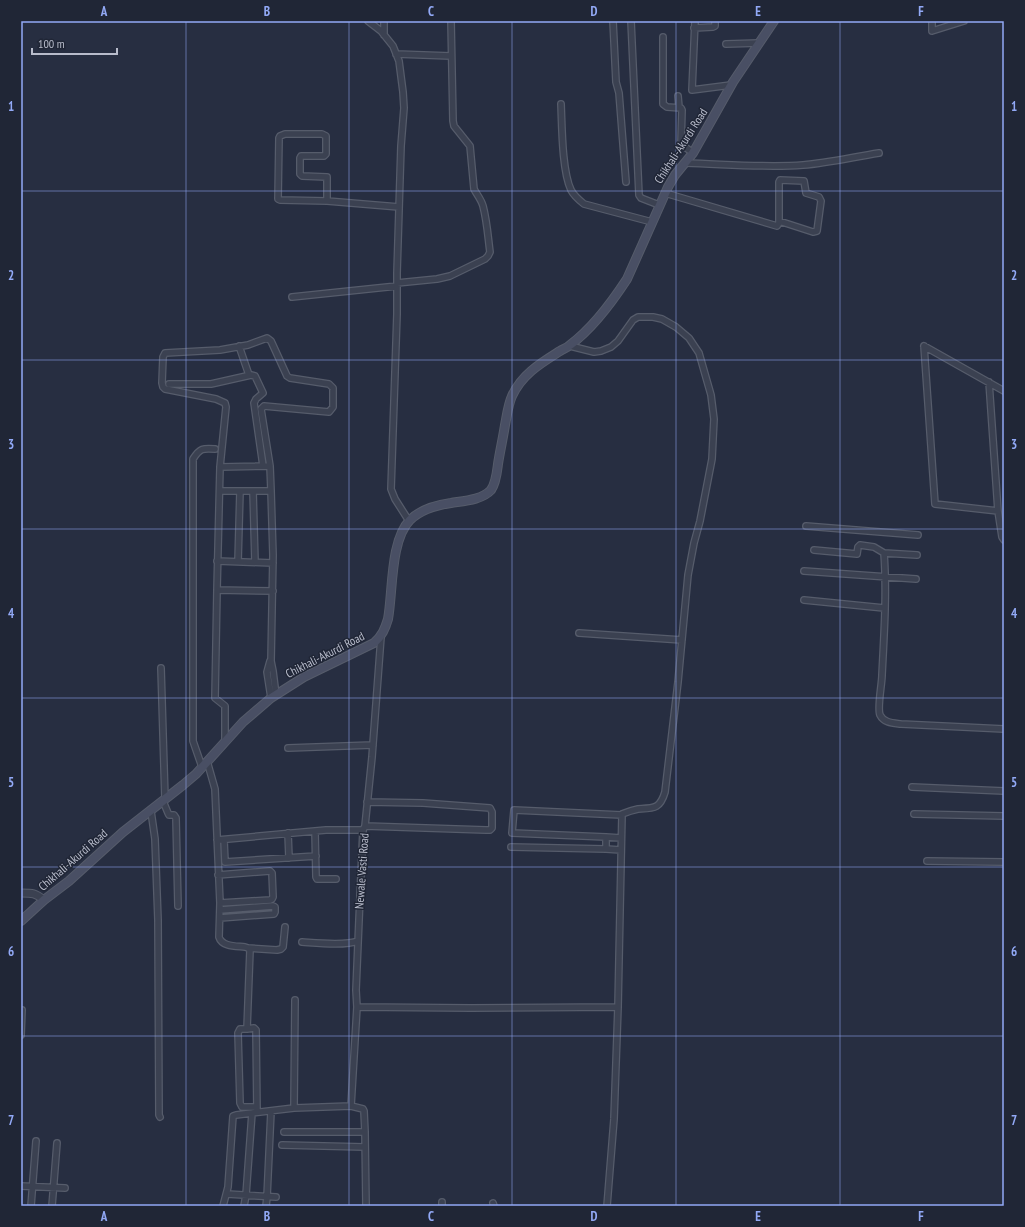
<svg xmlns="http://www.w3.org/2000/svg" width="1025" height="1227" font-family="'PT Sans Narrow',sans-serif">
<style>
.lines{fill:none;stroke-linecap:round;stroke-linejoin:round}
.minor-casing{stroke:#565c6b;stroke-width:8}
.tertiary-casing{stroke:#565c6b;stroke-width:9}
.secondary-casing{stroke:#565c6b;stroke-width:10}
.minor{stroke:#3b4151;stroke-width:5.5}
.tertiary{stroke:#3b4151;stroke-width:7}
.secondary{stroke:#494f64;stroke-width:8}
.grid{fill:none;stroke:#92a9f6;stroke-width:1;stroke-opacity:0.55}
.labels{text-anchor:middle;stroke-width:3;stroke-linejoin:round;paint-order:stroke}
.street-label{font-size:12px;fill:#b8bccb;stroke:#202636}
.neatline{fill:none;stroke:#92a9f6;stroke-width:1.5}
.grid-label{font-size:13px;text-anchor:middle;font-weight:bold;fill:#92a9f6}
</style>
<rect width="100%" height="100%" fill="#272e41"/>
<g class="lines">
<!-- minor casing -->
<g class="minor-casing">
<path id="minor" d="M368,21L381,31L393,46L399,61L403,92L404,108L401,146L397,273V314L391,489L395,499L409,521
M384,21V35
M613,21L616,82L619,93L626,182
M631,21L639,195L641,198L659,205
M695,21L692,90L731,85
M932,21V31L964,21
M694,28L713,27L715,26V21
M663,37V104L667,107L681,108L682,110L681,144L693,153
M726,44L759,43
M396,54L451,56
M678,96L679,107
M561,104C562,127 562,171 571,190C574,196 579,200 584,204L652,222
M686,163C724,164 765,168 803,165C828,163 853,157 879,153
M665,193L777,226L779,223V182L780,180L804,181L806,193L819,197L821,201L817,231L813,232L779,221
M327,201L280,200L278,199L279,138L280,136L285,134H322L326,136V154L324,156H301L300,158V174L302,176L327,177V201L399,207
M397,283L437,279L450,276L485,259L488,256L490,252C488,237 487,221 483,206C481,199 477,195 474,189L470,146L454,126L453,121L451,21
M292,297L397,286
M239,346L249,375
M570,346L594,352L601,351L611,347L618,341L633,320L638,317H653L662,319L676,327L689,338L699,353L711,395L714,419L712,459L700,521L694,543L688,575L678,682L665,792C660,809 654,808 638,809C633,810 627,812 622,814L618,1007L614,1119L607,1206
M924,346L935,504L998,511L989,382
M924,346L1004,391
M169,384H211L251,375L255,376L263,393L256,399L254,403L263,466
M270,466L220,467L217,590L273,591
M220,467L226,407L225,403L216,399L165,389L163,387L162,383L163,357L165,353L220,350L248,345L267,338L271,341L287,376L290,378L329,384L333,388V407L329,412L264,406L261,409L270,466L271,491L273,555L271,661L273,671L276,695
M220,491H271
M253,491L255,562
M998,511L1002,537L1004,540
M806,526L918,535
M814,550L857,554L858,547L860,545L874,547L884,553L917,555
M884,553C887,593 884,635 882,675C882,684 877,708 880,715C884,723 893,723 901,724L1004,729
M217,561L273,563
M238,562L240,491
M804,571L916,579
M217,590L215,698L225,706V742
M804,600L884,608
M579,633L682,640
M270,661L267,672L271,698
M161,668L165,799
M288,748L373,745
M207,761L215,789L220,903L219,937C222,947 236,946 245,947L248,948L250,950L247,1029L254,1028L256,1030L257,1112
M202,767L193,741V459C200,448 203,448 215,449
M912,787L1004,791
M163,801L168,813L169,815H174L176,818L178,906
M151,811L155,839L158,920L159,1115L160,1117
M914,814L1004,816
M365,826L486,830H490L492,828V812L490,808L423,803L367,802
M315,831L316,877L317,879H336
M288,833L289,858
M606,837L512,833L514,810L622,815
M217,840L326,830H363
M224,840L225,862L316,856
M511,847L606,849V837L621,838
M606,849L621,850
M927,861L1004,862
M218,875L270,871L272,873L273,897L272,899L270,900L220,903
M220,910L273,906L275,907V912L274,914L220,918
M302,942C317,943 345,946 358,941
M248,948L277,950L281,949L283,947L285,927
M295,1000L294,1108L351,1106L363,1109L364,1111L365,1132
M357,1007L471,1008L618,1007
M247,1029H240L238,1033L240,1103L242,1107H257
M21,1035L22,1010
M351,1106L357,1007L356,990L359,920L363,830L365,826L372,757L381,637
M284,1132H365L366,1206
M282,1145L365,1147
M21,1186L65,1188
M227,1194L276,1197
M442,1202V1206
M493,1203L494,1206
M31,1206L36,1141
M52,1206L57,1143
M223,1206L228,1187L233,1116L236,1115L294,1108
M244,1206L246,1195L252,1113
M266,1206L267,1197L271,1111"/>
</g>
<!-- tertiary casing -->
<g class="tertiary-casing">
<path id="tertiary" d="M21,893C33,893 35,893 44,900"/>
</g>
<!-- secondary casing -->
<g class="secondary-casing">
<path id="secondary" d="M21,921L44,900L69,881L123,832L183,785L196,774L243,722L271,698L304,677L374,643C382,636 385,629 388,619C393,592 390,540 410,520C420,510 437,505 451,503C463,501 482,500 491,490C496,483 497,472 498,464C500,451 503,438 505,425C507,415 508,405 512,396C522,374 541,363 560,351C563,349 567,348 570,345C593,328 612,302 627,279L668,187L675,175L693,153L733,82L774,21"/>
</g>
<!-- minor -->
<use href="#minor" class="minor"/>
<!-- tertiary -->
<use href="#tertiary" class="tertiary"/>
<!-- secondary -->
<use href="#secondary" class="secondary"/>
</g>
<!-- grid -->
<path class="grid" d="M186,21V1206M349,21V1206M512,21V1206M676,21V1206M840,21V1206M21,191H1004M21,360H1004M21,529H1004M21,698H1004M21,867H1004M21,1036H1004"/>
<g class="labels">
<!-- street labels -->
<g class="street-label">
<text transform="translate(681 146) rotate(-57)" y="4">Chikhali-Akurdi Road</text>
<text transform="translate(325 655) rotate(-27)" y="4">Chikhali-Akurdi Road</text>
<text transform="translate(73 860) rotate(-41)" y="4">Chikhali-Akurdi Road</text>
<text transform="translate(362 871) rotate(-86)" y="4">Newale Vasti Road</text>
</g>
</g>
<!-- border -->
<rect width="1025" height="1227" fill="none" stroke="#202636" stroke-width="44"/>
<!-- scale -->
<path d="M32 48v6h85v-6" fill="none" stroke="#b8bccb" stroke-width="2"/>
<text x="38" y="48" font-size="12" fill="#b8bccb" stroke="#202636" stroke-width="3" paint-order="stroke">100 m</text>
<rect x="22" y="22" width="981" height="1183" class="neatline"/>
<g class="grid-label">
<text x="104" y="16">A</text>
<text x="267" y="16">B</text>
<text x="431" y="16">C</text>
<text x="594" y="16">D</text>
<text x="758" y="16">E</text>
<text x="921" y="16">F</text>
<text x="11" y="111">1</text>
<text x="1014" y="111">1</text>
<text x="11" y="280">2</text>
<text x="1014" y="280">2</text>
<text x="11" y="449">3</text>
<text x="1014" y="449">3</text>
<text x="11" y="618">4</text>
<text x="1014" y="618">4</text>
<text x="11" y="787">5</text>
<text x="1014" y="787">5</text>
<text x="11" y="956">6</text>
<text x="1014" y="956">6</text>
<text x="11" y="1125">7</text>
<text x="1014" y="1125">7</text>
<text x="104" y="1221">A</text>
<text x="267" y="1221">B</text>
<text x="431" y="1221">C</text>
<text x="594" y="1221">D</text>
<text x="758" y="1221">E</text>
<text x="921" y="1221">F</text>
</g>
</svg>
